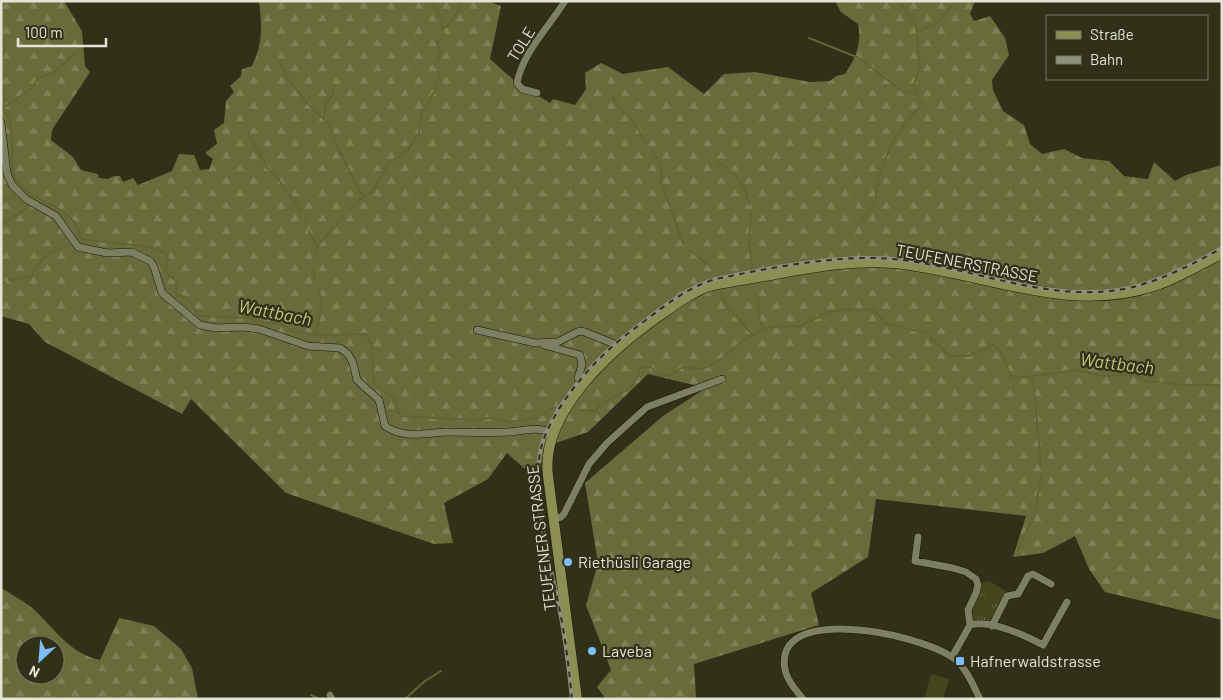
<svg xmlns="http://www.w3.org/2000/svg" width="1223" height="700" font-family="Barlow,sans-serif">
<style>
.forest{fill:url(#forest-firs);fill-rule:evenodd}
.park{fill:url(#park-tufts)}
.pitch{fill:#45461d}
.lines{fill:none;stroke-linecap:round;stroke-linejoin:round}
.stream{stroke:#626435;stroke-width:2}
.minor-casing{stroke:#181902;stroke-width:8}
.secondary-casing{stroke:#181902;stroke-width:11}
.minor{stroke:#7d7f63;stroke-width:7}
.secondary{stroke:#8c8e54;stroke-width:10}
.rail-casing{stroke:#8f907c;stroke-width:4}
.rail{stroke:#303118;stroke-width:2;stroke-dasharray:5.5;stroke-linecap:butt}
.poi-dot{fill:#7ebdf9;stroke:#303118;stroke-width:2}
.labels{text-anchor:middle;stroke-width:4.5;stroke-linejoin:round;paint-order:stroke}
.street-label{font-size:16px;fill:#e3e4d5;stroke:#303118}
.poi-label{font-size:16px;fill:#e3e4d5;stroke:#303118;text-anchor:start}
.water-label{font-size:18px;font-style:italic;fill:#c5c87c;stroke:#303118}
</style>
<defs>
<pattern id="forest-firs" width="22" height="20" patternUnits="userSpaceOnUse" patternTransform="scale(1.25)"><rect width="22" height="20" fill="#696b3c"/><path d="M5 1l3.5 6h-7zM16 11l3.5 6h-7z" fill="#7e8057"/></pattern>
<pattern id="park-tufts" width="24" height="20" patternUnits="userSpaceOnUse" patternTransform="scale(1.25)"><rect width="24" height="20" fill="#45461d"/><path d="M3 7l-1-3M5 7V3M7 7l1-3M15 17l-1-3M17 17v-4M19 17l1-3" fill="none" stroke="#60613d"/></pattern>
</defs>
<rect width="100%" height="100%" fill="#303118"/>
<!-- forest -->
<path class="forest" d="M1,1H64L82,31L85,66L90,72L52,130L51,140L73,157L81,170L98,174L99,178L108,179L114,176H120L123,182L133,178L138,185L172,171L179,154L194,155L200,170L209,169L213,159L205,153L217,144L214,130L224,123L226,101L234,92L230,86L241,76L242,69L252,66C263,44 262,25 259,1H487L501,6L490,59L517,83L550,103L553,99L575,105L586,89L585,73L601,63L623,74L668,67L704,94L724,74L755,72L810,82L830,81L836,76L845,74C856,58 862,43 858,24L841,12L835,1H975L970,14L974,21L990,16L1005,38L1009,55L992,80L993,90L1003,111L1024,125L1030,144L1042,154L1064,149L1082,158L1109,161L1124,176L1148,179L1154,162L1175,181L1186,175L1222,165V620L1105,592L1089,569L1075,536L1043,553L1013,557L1026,516L876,499L868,557L811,593L819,625L694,664L696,699H606L597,687L611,670L586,605L598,563L585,483L663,416L706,388L648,374L588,432L556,443L532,475L507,453L488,479L444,503L453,543L434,544L286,493L191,399L182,414L45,342L29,324L1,316Z
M1,588C11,594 22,600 31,607C54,627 69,654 100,660L119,618L154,626L181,649L192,668L198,699H1ZM25,645H55V675H25Z"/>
<!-- park -->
<path class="park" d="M989,581L1007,592L991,622L974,620L970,613L981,583Z"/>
<!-- pitch -->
<path class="pitch" d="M989,583L1005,592L1002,598L981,593L982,584Z
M931,674L949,679L943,699H924Z"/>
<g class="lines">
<!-- stream -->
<path class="stream" d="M432,1L442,21L444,37L437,43L440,51L438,60
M445,28L454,18L461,1
M917,32L937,23L952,6
M809,38L859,58L902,91L916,92
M1,40L5,47L1,63
M280,61L287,77L305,101L329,124L336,144L353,178
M1,81L5,98L3,108
M613,96L618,107L634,122L647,144
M1,107C22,128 4,163 17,181C36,207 73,202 81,239L150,247L165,253L168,258L165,272L176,281L177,295L186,297L200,316L253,318L259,322L279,323L293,331L321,335L366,334L372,345L374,384L395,398L398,412L401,416L473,420L490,418L509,422L536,418L555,407
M3,108L31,89L38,78L53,73L78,51
M324,119L325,105L332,96L334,84
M248,132L268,169L276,176L301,210
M652,151C660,161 663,169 661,181L683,244
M717,162C735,173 745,182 749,204
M356,184L363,197
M1,200L14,196
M349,209L374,189L389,163L408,150L414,139L419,134C420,127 419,119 422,113C430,98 438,90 439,72
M751,213L749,244L752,268
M305,216L307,223
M862,218C881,200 873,198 879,176C887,150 902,124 921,105L914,85L920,66L916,26L903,6L897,1
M1,224L18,215L27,206
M309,231L317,246
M689,250L709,265
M314,259C314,243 335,229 344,216
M313,270L315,280
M10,280L31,277C40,258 48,252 68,246
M1,284L5,282
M721,292L724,303L753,335
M758,296L759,318L763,328
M316,334L322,303L318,288
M1031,376L1033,385
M1034,388L1041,468
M579,410L595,411C610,392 634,397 640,368L651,367L660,376L670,375L683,367L702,369L719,361L744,340L767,327L801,326L828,312L850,309L874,310L887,324L926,333L950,356H968L993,345L1000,350L1010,375L1019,378L1076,370L1103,376L1136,375L1145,381L1187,385H1222
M1018,549L1034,516L1041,477
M311,695L319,699
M405,699L425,681L441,671"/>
<!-- minor casing -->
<g class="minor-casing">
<path id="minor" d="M537,93L522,89L517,83C523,52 549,27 565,1
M1,123L7,173L12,185L26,199L56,216L78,247L107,253L132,252L150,261L154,267L162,293L200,325L216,328L243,327L259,329L308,346L340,348L348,354L353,363L357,380L379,400L385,426C405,440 427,432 449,432C469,432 489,433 508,432C526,431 537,425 553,434
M477,330L535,343L558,342L577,332L582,331L612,343L617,348
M544,345L580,355L582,365L578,378L584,383
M553,519L561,517L564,514L589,464L607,443L647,407L722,379
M918,537L915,561L953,568L966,572L976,579L978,585L976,593L968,610L970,625L952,657
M970,625C991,619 1024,635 1043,645L1067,602
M992,626L1007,596L1018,594L1028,576L1033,574L1051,584
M330,695L332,699
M803,699C792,686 781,673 785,655C796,606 929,637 956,660C967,670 973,685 980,699"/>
</g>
<!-- secondary casing -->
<g class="secondary-casing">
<path id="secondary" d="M577,699L548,476C540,413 610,351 656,318C673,306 690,293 709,286C731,281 754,278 776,274C815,267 853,260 893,263C981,271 1065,315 1154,286C1178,278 1200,265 1222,253"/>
</g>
<!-- minor -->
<use href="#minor" class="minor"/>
<!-- secondary -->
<use href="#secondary" class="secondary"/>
<!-- rail casing -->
<g class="rail-casing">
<path id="rail" d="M572,699C569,670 566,641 560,612C551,564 530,496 541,448C551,408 597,356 630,332C657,312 684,288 716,279C768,268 841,254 893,259C970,266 1045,303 1124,289C1159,282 1191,265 1222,248"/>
</g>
<!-- rail -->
<use href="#rail" class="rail"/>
</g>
<!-- markers -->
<g class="poi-dot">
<circle cx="568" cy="562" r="5"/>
<circle cx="592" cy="651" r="5"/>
<rect x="955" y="656" width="10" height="10" rx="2.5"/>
</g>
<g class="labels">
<!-- street labels -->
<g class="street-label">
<text transform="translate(521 44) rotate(-58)" y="6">TOLE</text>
<text transform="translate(967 263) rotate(11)" y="6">TEUFENERSTRASSE</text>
<text transform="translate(541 538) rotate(-97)" y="6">TEUFENER STRASSE</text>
</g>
<!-- poi labels -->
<g class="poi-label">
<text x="578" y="568">Riethüsli Garage</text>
<text x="602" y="657">Laveba</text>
<text x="970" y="667">Hafnerwaldstrasse</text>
</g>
<!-- water labels -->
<g class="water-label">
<text transform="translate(275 313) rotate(11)" y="6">Wattbach</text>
<text transform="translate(1117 364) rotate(7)" y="6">Wattbach</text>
</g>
</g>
<!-- border -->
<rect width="1223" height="700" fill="none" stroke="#e3e4d5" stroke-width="5"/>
<!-- legend -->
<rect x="1046" y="15" width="162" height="65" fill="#303118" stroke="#787964"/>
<rect x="1056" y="31" width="25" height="8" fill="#8c8e54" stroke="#787964"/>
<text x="1090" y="40" font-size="15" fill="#e3e4d5">Straße</text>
<rect x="1056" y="56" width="25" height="8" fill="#8f907c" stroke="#787964"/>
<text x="1090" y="65" font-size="15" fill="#e3e4d5">Bahn</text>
<!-- north arrow -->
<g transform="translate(40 660) rotate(206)"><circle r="24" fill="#303118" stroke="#787964"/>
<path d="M0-4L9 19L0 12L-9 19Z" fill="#7ebdf9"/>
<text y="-8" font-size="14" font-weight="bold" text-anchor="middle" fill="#e3e4d5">N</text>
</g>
<!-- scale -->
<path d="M18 38v8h88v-8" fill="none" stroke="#e3e4d5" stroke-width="2.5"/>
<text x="25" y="38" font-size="15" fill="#e3e4d5" stroke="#303118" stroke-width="4" paint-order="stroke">100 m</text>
</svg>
